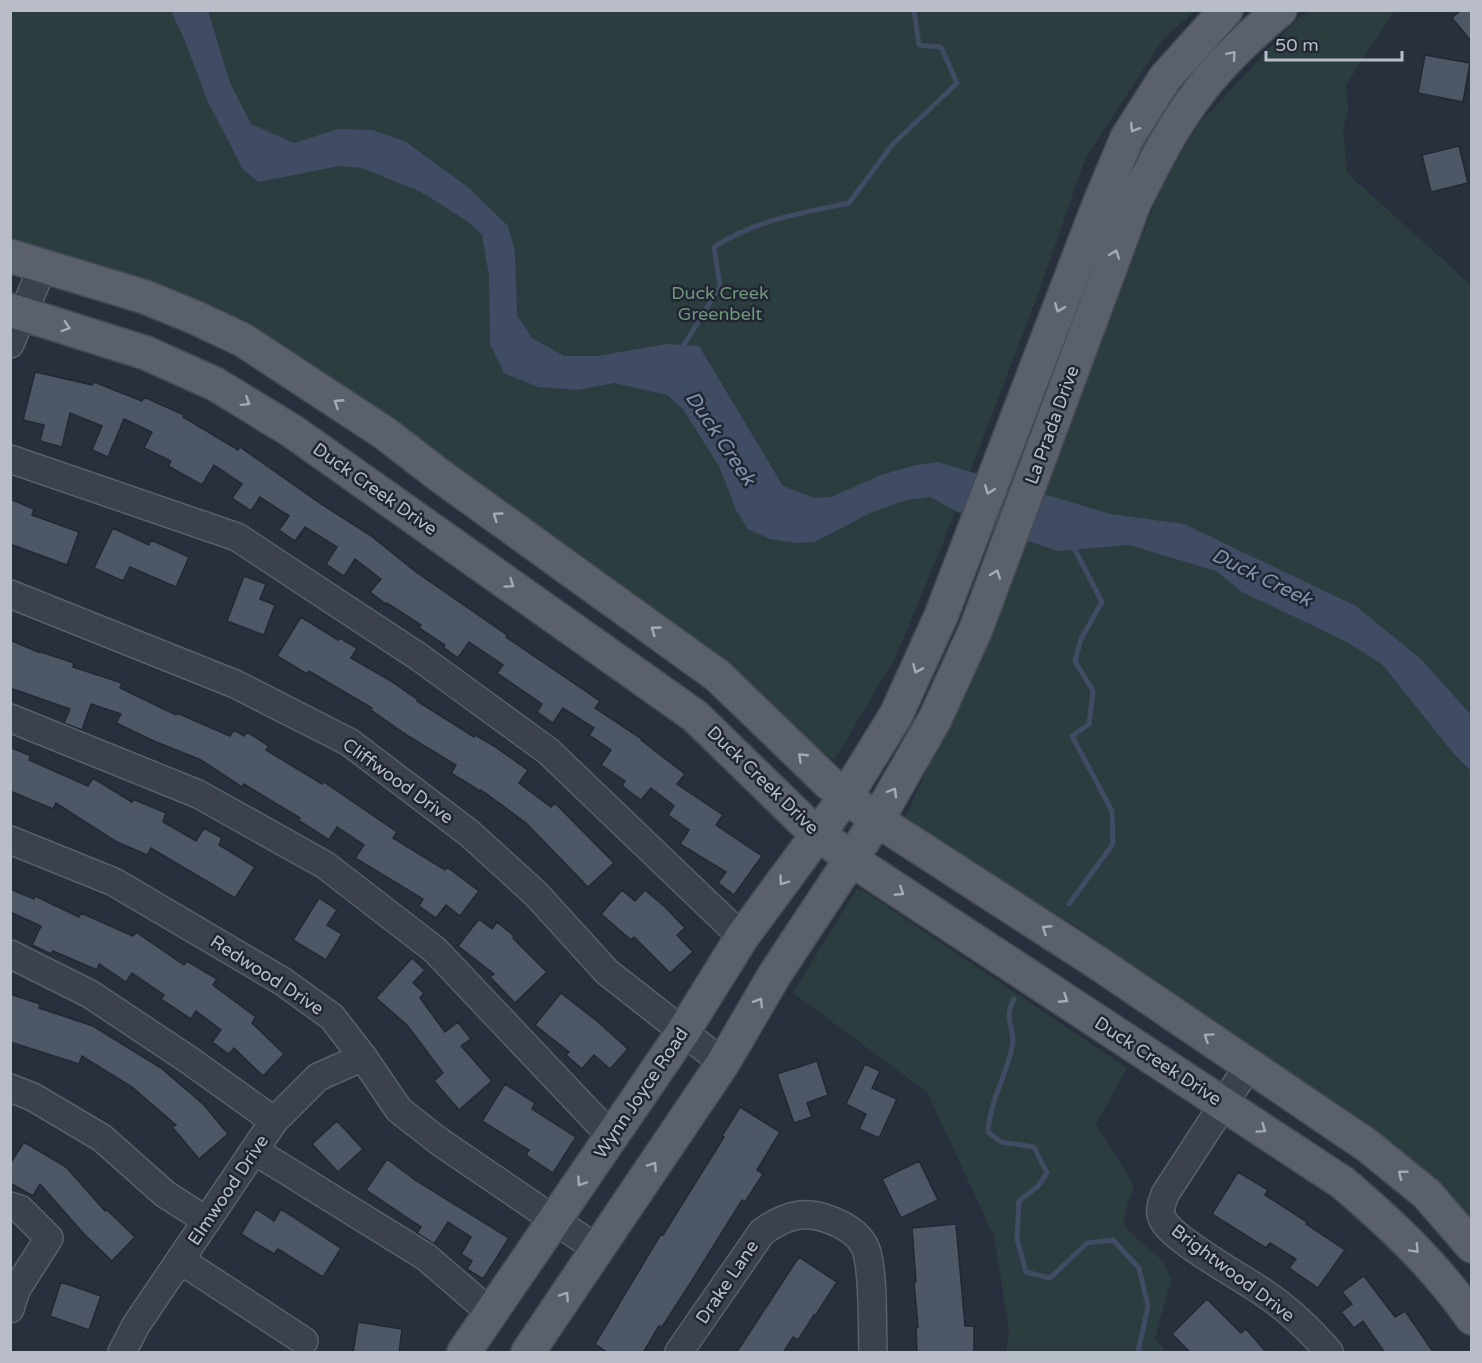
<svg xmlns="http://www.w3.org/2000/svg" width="1482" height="1363" font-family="'Varela Round',sans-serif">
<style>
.green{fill:#2b3d3f}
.water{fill:#3f4c64}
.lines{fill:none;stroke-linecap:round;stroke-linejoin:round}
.stream{stroke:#3f4c64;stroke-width:5}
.building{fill:#4e5765;stroke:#222934;stroke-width:1.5}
.minor-casing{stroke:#59606b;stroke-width:30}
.major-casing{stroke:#454b56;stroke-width:36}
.minor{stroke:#3b424d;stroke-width:27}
.major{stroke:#5a616d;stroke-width:33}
.oneway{stroke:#a5abb6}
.labels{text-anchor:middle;stroke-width:5;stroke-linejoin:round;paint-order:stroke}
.park-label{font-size:18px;fill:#71967c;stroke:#202732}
.street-label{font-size:18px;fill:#b8bdc8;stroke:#202732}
.water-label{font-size:20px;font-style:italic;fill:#8292ac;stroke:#202732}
</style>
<rect width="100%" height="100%" fill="#28303d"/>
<!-- green -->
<path class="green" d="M10,11H1195L1164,38L1086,157L1036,299L941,548L895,658L840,751L833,759L355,404L11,244Z
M1312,11H1394L1346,85L1348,110L1343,130L1347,173L1471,285V1223L1353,1115L1074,925L903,823L967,680L1162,185L1198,125L1298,18Z
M856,890L864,891L1127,1068L1096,1124L1134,1185L1123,1219L1129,1232L1164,1262L1171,1280L1155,1338L1166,1352H1006L1009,1330L994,1236L927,1092L793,993Z"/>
<!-- water -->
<path class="water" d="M171,11H208L230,83L251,124L294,143L338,129L373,130L406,142L469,188L508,226L515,252L517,315L532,338L564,356H597L667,344L699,346L783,486L815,498L831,497L881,475L916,465L938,462L1110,514L1184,524L1356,606L1422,660L1471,715V771L1453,753L1382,664L1347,642L1242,592L1216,571L1129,545L1058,551L988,528L930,497L906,500L870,513L815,542L797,543L770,539L748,529L737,512L719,466L682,408L667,395L614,383L577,390L538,387L504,373L490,344L489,276L482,235L467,221L421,192L362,168L339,166L258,182L243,169L208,102L184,39Z"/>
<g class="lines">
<!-- stream -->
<path class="stream" d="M681,350L720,286L714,247C755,220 802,213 849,203L892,145L957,83L941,47L919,45L914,10
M1069,904L1113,844L1112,811L1072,736L1089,724L1093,691L1075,661L1081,639L1102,602L1072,544
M1014,999C1002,1021 1017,1029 1012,1048C1005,1078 990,1101 988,1132L1001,1142L1034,1147L1047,1173L1038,1186L1019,1201L1017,1239L1026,1272L1050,1278L1087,1243L1113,1240L1139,1268L1148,1306L1138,1352"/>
</g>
<!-- building -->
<path class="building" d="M1461,10H1472V42L1452,18Z
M1425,55L1470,63L1463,102L1418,93Z
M1459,146L1468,183L1431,192L1422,155Z
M35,372L92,385L94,382L142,401L144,397L184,415L183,417L238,450L240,447L321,504L370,535L416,572L507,635L506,637L600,701L595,708L642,739L641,740L685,774L677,784L723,815L716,825L762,856L734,895L718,883L726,872L680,844L689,830L668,815L674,806L651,788L641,800L622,786L625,781L601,765L611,750L589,735L594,728L563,708L553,723L537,712L542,704L497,673L503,665L469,642L458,658L443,647L445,645L419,628L421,625L387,603L386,604L370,592L381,579L355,559L344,576L326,564L337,547L305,527L295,541L279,530L289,516L260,497L251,511L232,498L242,484L214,465L202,485L168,466L171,461L144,448L152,432L124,419L108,457L92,450L102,426L70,413L62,447L40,441L44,425L23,420Z
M10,499L34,509L32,515L79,532L67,565L10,544Z
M113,528L149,545L151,540L189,557L176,587L130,567L123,581L94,568Z
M244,576L266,584L260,599L275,605L264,635L227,621Z
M301,617L338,640L340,638L357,648L351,658L391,681L418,700L417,701L474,737L475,735L494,746L528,770L519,783L551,807L555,803L614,863L588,887L526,823L481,790L480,791L451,773L456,765L408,736L371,710L372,708L309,671L307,674L277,656Z
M10,640L38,652V651L74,663L73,667L122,683L120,688L176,715L177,713L230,736L234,730L244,736L247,732L269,746L266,750L322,784L324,782L397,832L393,838L445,870L447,867L479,891L460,916L446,905L436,918L419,906L423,899L355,858L364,845L337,827L329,840L298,820L300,818L244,784L242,787L201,760L154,741L116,723L121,714L91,704L82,730L64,723L70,709L10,688Z
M10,747L31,756L29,760L88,786L93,778L132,802L133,799L166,813L163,822L196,841L204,828L222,838L219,845L255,867L235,898L151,848L147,855L115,841L56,803L53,809L10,791Z
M10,889L34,899L35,896L79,917L81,913L133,936L136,932L184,965L187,961L217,979L213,985L256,1017L252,1023L284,1054L263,1076L234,1048L229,1054L212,1042L221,1030L196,1011L191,1019L161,999L164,995L132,973L126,982L99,964L97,970L53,951L51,954L32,945L41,926L10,912Z
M622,890L635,901L645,890L665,907L685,928L677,935L693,952L670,973L634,937L631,940L601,914Z
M319,898L337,910L327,925L342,934L326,960L293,940Z
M479,919L492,929L497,922L514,936L513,938L547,972L515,1003L490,977L494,974L458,946Z
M412,958L425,970L413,983L424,993L420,998L445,1032L458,1022L471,1039L461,1046L492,1081L459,1110L434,1081L443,1073L407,1025L376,998Z
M561,993L597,1021L628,1049L610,1069L594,1055L582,1069L566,1055L569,1052L535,1025Z
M10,994L40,1004L39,1008L93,1026L161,1068L203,1104L228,1134L199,1159L172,1127L176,1125L132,1087L82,1056L79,1064L10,1042Z
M817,1061L828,1095L807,1103L812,1117L794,1123L777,1074Z
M865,1064L880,1071L872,1088L897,1099L879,1138L859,1129L866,1114L846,1104Z
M505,1084L535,1103L532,1109L576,1137L553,1173L526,1155L529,1150L482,1121Z
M740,1107L780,1132L757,1170L763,1174L745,1202L742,1200L686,1290L662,1327L659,1326L643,1353H608L595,1344L661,1234L663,1235L724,1137L722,1136Z
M337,1121L363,1149L338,1172L312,1144Z
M24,1142L66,1167L105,1211L106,1209L135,1237L112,1261L84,1234L40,1184L33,1196L10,1183V1164Z
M387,1159L415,1180L509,1238L483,1279L467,1269L472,1261L461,1254L471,1237L448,1222L434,1244L417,1233L421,1227L366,1190Z
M919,1161L938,1200L901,1218L882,1179Z
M1238,1172L1268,1190L1265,1195L1307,1222L1306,1224L1345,1250L1318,1288L1289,1268L1296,1259L1270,1243L1266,1248L1212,1214Z
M256,1209L274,1221L281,1209L341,1248L323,1277L278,1249L274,1254L241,1234Z
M956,1224L965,1326H974V1353H917L916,1328L918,1327L914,1282H916L912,1228Z
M799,1257L837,1282L815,1316L814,1315L798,1340L793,1337L783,1353H736Z
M1364,1276L1395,1317L1405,1311L1434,1353H1385L1363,1321L1354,1328L1341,1312L1352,1304L1342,1292Z
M61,1282L101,1296L89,1330L50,1316Z
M1207,1299L1241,1333L1246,1329L1267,1353H1191L1172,1334Z
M358,1322L402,1329L399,1353H353Z"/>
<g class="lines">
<!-- minor casing -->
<g class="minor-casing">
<path id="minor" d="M10,344L43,266
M10,459L237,537L419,657L548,751L742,937
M10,594L235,684L349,742L469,833L536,894L607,972L723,1063
M10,718L198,794L325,865L435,950L611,1136
M10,840L114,882L282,981L332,1017L363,1057L399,1110L440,1142L597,1249
M10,954L90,994L189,1060L274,1121
M1249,1065L1165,1194C1162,1203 1158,1211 1163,1220C1174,1241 1243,1278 1264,1293C1288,1309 1311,1331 1329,1352
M10,1088L33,1097L102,1138L165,1194L207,1221
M255,1151L426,1257L491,1313
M10,1206L20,1209L49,1238L16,1290L10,1309
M180,1260L304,1341
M122,1352L136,1325L274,1121L318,1077L363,1057
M679,1352L762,1232C782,1218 800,1210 825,1218C840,1223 858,1232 865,1247C874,1267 872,1328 873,1352"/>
</g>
<!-- major casing -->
<g class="major-casing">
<path id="major" d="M10,256L145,297L194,317L243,340L386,434L439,475L718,676L830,784L877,820L1098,963L1368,1146L1427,1194L1472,1246
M10,310L146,353L215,384L292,431L695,716L804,822L852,860L1343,1183C1392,1225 1435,1265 1472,1318
M464,1352L683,1032L742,937L846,796L896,715L941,616L1100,202L1127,138L1165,78L1226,10
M528,1352L723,1063L775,974L877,820L935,719L976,629L1135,201C1153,166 1170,131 1193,100C1217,66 1248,37 1280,10"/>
</g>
<!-- minor -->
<use href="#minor" class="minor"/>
<!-- major -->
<use href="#major" class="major"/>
</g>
<!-- one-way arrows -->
<defs><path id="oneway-chevron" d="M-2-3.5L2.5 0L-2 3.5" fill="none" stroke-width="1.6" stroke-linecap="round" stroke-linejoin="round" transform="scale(1.5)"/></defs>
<g class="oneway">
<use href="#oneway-chevron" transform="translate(1232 55) rotate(-49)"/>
<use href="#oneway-chevron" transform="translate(1134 128) rotate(122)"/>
<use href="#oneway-chevron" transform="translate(1115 254) rotate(-70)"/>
<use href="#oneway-chevron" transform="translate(1059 308) rotate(111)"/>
<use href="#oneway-chevron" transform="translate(66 327) rotate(18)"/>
<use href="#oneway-chevron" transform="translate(246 402) rotate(32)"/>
<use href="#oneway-chevron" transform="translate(338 403) rotate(-147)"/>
<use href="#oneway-chevron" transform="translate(989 490) rotate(111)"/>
<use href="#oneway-chevron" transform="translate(497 516) rotate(-144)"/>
<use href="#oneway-chevron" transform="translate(996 574) rotate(-70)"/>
<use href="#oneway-chevron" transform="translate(510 584) rotate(35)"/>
<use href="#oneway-chevron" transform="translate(655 630) rotate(-144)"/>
<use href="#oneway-chevron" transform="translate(917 669) rotate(114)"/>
<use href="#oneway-chevron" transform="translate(802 757) rotate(-136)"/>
<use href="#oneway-chevron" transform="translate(893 792) rotate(-60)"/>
<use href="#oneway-chevron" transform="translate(783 881) rotate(126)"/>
<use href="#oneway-chevron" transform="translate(900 892) rotate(33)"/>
<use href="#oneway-chevron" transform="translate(1046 929) rotate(-147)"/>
<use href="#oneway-chevron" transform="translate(1064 999) rotate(33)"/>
<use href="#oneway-chevron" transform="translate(759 1002) rotate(-59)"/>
<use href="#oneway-chevron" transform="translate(1208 1037) rotate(-146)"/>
<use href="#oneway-chevron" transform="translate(1262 1129) rotate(34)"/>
<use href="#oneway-chevron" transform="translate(653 1166) rotate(-56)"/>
<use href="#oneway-chevron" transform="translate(1402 1174) rotate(-141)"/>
<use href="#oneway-chevron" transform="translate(581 1182) rotate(124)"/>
<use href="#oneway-chevron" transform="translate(1415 1249) rotate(47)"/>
<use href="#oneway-chevron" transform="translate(565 1296) rotate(-56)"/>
</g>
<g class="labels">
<!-- park labels -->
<g class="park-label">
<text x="720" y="299">Duck Creek<tspan x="720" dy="21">Greenbelt</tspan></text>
</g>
<!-- street labels -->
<g class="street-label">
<text transform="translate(1052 425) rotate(-70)" y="6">La Prada Drive</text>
<text transform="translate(375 489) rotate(35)" y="6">Duck Creek Drive</text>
<text transform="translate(763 780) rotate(44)" y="6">Duck Creek Drive</text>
<text transform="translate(398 781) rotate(36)" y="6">Cliffwood Drive</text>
<text transform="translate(267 975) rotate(33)" y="6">Redwood Drive</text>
<text transform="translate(1158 1061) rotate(33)" y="6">Duck Creek Drive</text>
<text transform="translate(641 1093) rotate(-56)" y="6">Wynn Joyce Road</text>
<text transform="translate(228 1190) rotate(-56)" y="6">Elmwood Drive</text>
<text transform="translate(1233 1273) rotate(37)" y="6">Brightwood Drive</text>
<text transform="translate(727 1282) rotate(-56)" y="6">Drake Lane</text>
</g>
<!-- water labels -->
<g class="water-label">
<text transform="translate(721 438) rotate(56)" y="7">Duck Creek</text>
<text transform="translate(1262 577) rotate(26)" y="7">Duck Creek</text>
</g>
</g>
<!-- border -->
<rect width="1482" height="1363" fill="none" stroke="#b8bdc8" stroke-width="24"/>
<!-- scale -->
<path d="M1266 51v9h136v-9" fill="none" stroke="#b8bdc8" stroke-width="3"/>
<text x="1275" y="51" font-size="18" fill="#b8bdc8" stroke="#202732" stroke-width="4.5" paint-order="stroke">50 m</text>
</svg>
